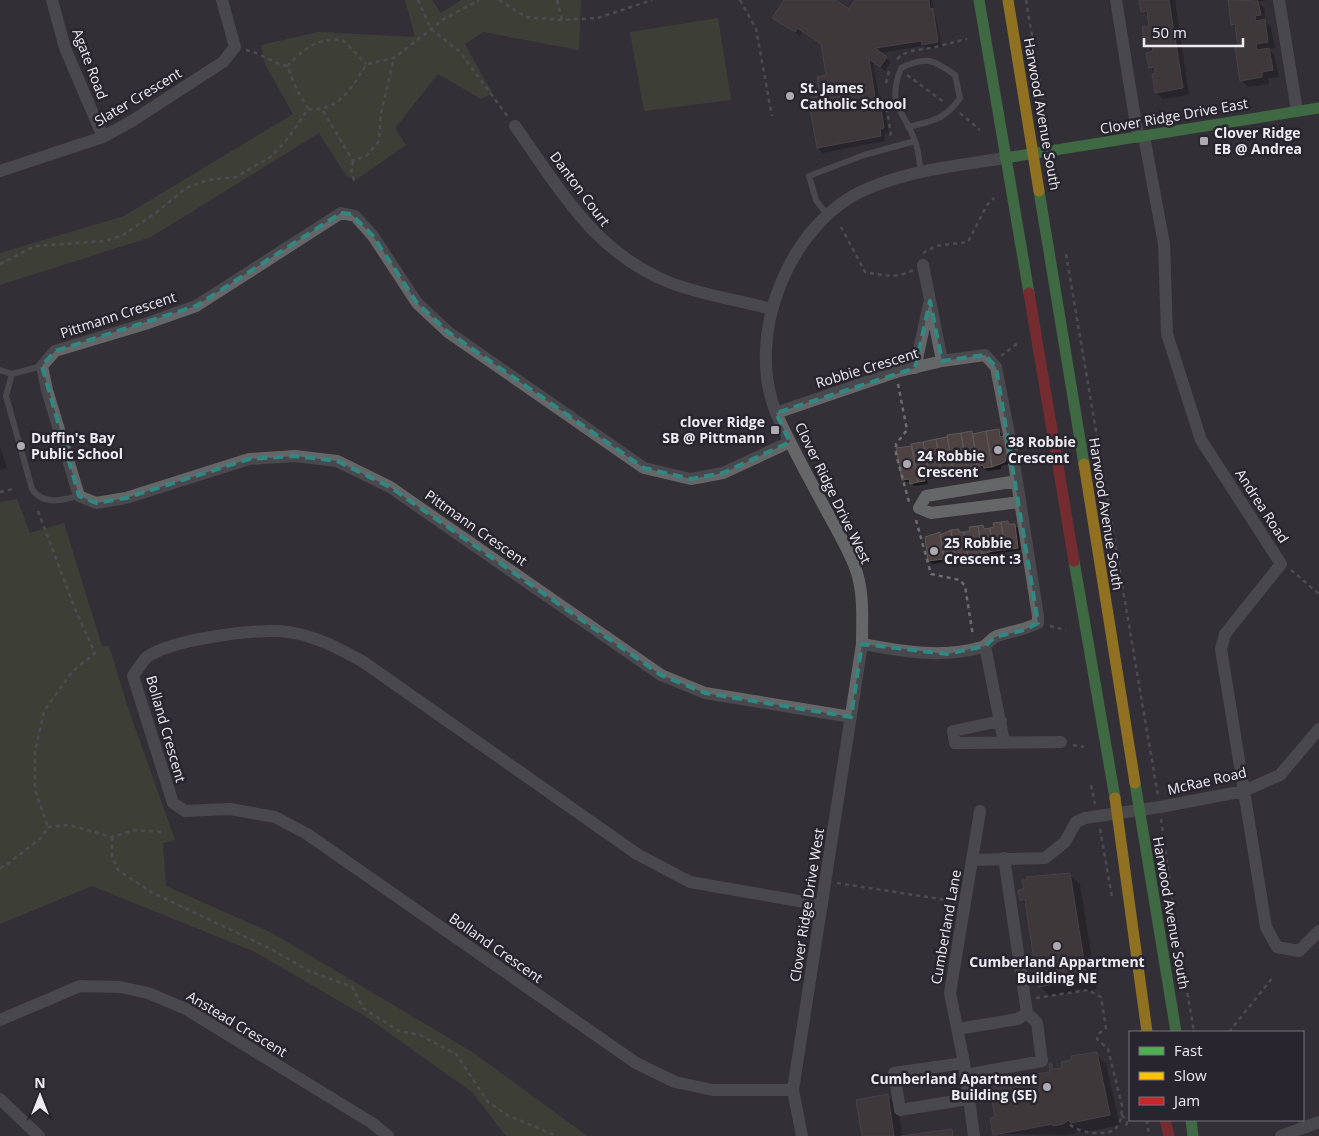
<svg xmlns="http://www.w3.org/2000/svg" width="1319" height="1136" font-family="'Open Sans',sans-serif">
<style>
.green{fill:#495339}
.shadow{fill:#0007}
.building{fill:#4e4342;stroke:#5c585a}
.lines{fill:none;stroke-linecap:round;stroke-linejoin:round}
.path{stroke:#6e6d71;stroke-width:2.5;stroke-dasharray:4 4;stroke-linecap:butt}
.lane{stroke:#656668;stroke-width:6}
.street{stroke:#656668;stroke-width:12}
.fast{stroke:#4caf50;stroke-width:11}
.slow{stroke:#ffc107;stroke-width:11}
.jam{stroke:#c62828;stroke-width:11}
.marked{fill:none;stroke:#308882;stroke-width:4;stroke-dasharray:10 6;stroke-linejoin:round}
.poi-dot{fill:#adaab1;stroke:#28252e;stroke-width:2}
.labels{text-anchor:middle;stroke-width:5;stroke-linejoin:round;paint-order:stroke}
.street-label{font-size:14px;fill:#eeecf3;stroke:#28252e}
.poi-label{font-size:14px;font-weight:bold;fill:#eeecf3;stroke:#28252e;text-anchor:start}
</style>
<rect width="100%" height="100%" fill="#333036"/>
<!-- green -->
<path class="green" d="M405,0H432L441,13L461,0H581L579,50L483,32L465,44L492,93L481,99L438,74L395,128L406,145L357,179L347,177L319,133L151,237L0,285V253L124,216L293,114L265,64L261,45L318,32L415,37Z
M718,18L731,100L644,111L630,32Z
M17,499L30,533L64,523L102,646H109L127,705L175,840L163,843L166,886L272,933L474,1053L587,1136H506L472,1092L365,1016L253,951L92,886L0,924V502Z"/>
<!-- shadow -->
<path class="shadow" d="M785,0H834L849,10L857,0H932L942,47L928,49L924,46L880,53L891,62L885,71L873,62L880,103L885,108L889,133L884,134L885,141L823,153L818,148L822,97L827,76L823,46L803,32L800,36L774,18Z
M1141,0H1175L1189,95L1163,99L1156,92L1157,74L1150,67L1153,53L1147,46L1150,27L1149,18L1143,11Z
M1229,0H1267L1259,2L1260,4L1265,9V21L1271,27L1275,48L1268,49L1275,56L1279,77L1268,78L1269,84L1248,87L1241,80L1236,28L1232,24Z
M998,430L1004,438L1008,464L1001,466V469L988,471L979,466L975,467V470L964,471L962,469L959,470V472L951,474V477L939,479L936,475L926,477L928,484L914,486L911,482H906L903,479L897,449L972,433L974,435Z
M0,446L7,468L0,470Z
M1008,523L1018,528L1021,550L932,564L929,561L925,542L926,539L934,537L933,534L940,533L942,536L958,530L961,533L971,532L983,526L986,530L995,528Z
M1069,874L1080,884L1097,989L1084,992L1081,989L1075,990V992L1050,996L1039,986L1028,906L1021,900Z
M1096,1053L1106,1064L1120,1125L1082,1133L1079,1130L1074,1134L1065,1135L994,1134L996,1118L1052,1073V1065L1057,1070L1064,1069Z
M887,1096L898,1106L902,1136H863Z"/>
<!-- building -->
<path class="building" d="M784,0H836L849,9L855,0H929L930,9L933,8L938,42L922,45L921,41L875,48L887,57L880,67L869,59L876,103L880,102L884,128L880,129L881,136L817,148L808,98L820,96L817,77L826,75L821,44L797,28L795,32L772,18Z
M1139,0H1169L1183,88L1155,93L1152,74L1155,73L1154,67L1149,68L1146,53L1153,51L1152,46L1145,47L1142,27L1149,26L1147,11L1141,12Z
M1228,0L1258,1L1261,15L1255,16L1256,21L1265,19L1268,42L1256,44L1257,50L1269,48L1273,70L1262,72V77L1240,81L1235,47H1238L1235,24L1231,25Z
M999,429L1000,437L1005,436L1008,455L1005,462L992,467L986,431Z
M972,431L977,464L967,468L961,433Z
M986,431L992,467L984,468L983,465L977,467L973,434Z
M961,433L967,468L960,469L959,466L953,470L947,435Z
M947,437L953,470L948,471L949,474L942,476L936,439Z
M936,439L942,476H935V472L929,473L923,442Z
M923,442L929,473L924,474L925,481L918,482L911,444Z
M912,446L918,482L910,484L909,479L902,480L896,448Z
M1008,521V524H1015L1018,548L1005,550L1001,522Z
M1001,522L1005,550L993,551L990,528L994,527L993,523Z
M983,525L984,529L990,528L993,551L982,554L978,526Z
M978,526L982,554L968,556L964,532L970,531L969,527Z
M959,529V532H964L968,556L955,558L951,530Z
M951,530L955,558L944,559L940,535Z
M940,532L944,559L928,561L925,537Z
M1070,873L1087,979L1072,983V979L1065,980L1066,982L1038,987L1025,900H1020L1018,890L1024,889L1022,880H1027V877Z
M1097,1052L1110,1115L1071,1123L1068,1120L1063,1124L1053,1126V1124L993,1135L990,1118L995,1117L991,1095H986L991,1094L989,1081L1050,1072L1049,1064H1052L1053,1069L1062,1068L1061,1062L1072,1060L1071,1056Z
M888,1094L894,1136H862L856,1100Z
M952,1129L953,1136H901Z"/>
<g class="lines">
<!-- path -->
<path class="path" d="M418,0L431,29L460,52L508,117
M499,0L526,17L562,20L598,18L652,0
M557,0L562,20
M740,0L756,29L772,116
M1026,0L1048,132L1047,137
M246,50C261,53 272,63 287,66L296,88L308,109
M897,59C910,47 924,51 939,46C949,44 957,41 967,39
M287,66C306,48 315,38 343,40L366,64
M907,75L945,103
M886,83L889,71
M887,108L891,136
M308,109C340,112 351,87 367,64L394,58L444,19L479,0
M323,111L353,161L366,156L379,141L381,113L394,58
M960,113L980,130
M353,161L351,173L355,182
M841,227L865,272C881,275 898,279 913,270
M923,253L936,246L968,242L987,205L994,198
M1066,254L1158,796
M0,264L35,246L105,241L123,235L157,212L186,188L208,180L236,177L272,156L289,137L308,109
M1001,356L1018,343
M898,384L907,430L896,444V454L909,502
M0,492L14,489
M38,511L75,609L95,653L72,672L44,711L35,752V790L48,827
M916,520L931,574L960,580L965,586L973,636
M1291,570L1319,594
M1050,626L1066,630
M1073,745L1084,747
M1091,785L1095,804
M1161,819L1175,920L1194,1032
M1100,829L1112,897
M112,837V856L118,870L151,892L271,949L309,971L352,987L363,1008L399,1031L420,1035L456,1054L488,1102L507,1115L557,1136
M0,868L5,866L42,837L48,827L69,825L112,837L135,830L162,832
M837,883L953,901
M1036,998L1088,990L1101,997L1106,1028L1098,1034L1097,1039L1108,1049L1122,1106L1121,1119L1115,1130C1101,1136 1077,1133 1067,1122
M1229,1032L1274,976
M1122,1115L1127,1122L1126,1128
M1147,1120L1149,1136"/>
<!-- lane -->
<path class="lane" d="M908,127C932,121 945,120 960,98L955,75C933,59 926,56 901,68C886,107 904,109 915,141C919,151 919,162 921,172
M827,215L816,200L809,176L864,155L915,141
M0,370L12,374L42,366
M12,374L6,396L32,489C43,506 62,500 79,496"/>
<!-- street -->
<path class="street" d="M52,0L65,48L103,137
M1116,0L1138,137
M1279,0L1297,111
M515,126C560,189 594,253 671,283C702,295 738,300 771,309
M1144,136L1164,244L1167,334L1201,440L1281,564L1225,634L1221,649L1266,927L1277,947L1299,951L1319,931
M0,171L103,137L132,121L223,62L235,47L222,0
M923,265L942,361
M915,368L929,304
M776,413L896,372L942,361L985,355L996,367L1012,450L1038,616V623C1024,630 1012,631 997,636C991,638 988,645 982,647C941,659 902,651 862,644
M790,442L723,473L691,479L644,468L448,332L417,303L373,236L355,216L341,213L196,306L145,324L55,351L42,366L47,390L79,496L96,503L126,498L249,459L295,456L337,461L390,487L661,675L705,693L851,717
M1017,481L926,496L919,508L931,513L1020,502
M985,646L1004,742
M1001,721L953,731L955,743L1061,742
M972,860L980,811
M0,1020L80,986L120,987L148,993L186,1009L372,1123L388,1136
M958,1029L1018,1019L1027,1013
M964,1063L894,1073L900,1110L968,1099
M965,1075L1042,1061L1037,1023L1027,1013L1004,858
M793,1090H713L675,1082L636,1063L307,834L275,817L230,809L185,811L173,803L133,676C137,670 142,662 147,657C170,640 260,627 288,632C316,636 338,648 362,661L637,854L690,882L822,905
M0,1099L39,1136
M802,1136L793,1090L862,644C862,621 864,596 857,573C851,554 840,536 831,519C812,484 793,450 777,415C743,336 790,220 869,188C912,170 960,165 1005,158
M974,1136L964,1063L950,993L972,860L1045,858L1065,842L1076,822L1085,818L1160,807L1244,791L1280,775L1319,729
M1281,1136L1319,1122"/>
<!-- fast -->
<path class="fast" d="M979,0L1029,293
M1005,158L1319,108
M1039,191L1084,464
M1074,561L1115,798
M1135,783L1176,1032
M1191,1120L1193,1136"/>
<!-- slow -->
<path class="slow" d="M1008,0L1039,191
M1084,464L1135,783
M1115,798L1147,1032"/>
<!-- jam -->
<path class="jam" d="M1029,293L1074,561
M1165,1120L1169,1136"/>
</g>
<!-- marked area -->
<path d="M0 0H1319V1136H0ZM341,213L351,214L373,236L417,303L448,332L644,468L691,479L723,473L790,442L776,413L915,368L930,301L942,361L985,355L996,367L1038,623L1024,630L995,637L985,646L947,654L862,644L851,717L705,693L661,675L390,487L337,461L295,456L249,459L126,498L96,503L79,496L42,366L55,351L196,306Z" fill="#333036" fill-opacity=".55" fill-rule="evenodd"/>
<path class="marked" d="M341,213L351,214L373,236L417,303L448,332L644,468L691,479L723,473L790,442L776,413L915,368L930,301L942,361L985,355L996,367L1038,623L1024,630L995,637L985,646L947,654L862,644L851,717L705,693L661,675L390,487L337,461L295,456L249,459L126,498L96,503L79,496L42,366L55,351L196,306Z"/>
<!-- markers -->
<g class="poi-dot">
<circle cx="790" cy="96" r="5"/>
<rect x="1199" y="136" width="10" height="10" rx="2.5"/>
<rect x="770" y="425" width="10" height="10" rx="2.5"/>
<circle cx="21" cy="446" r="5"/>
<circle cx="998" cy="450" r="5"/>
<circle cx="907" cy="464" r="5"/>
<circle cx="934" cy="551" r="5"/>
<circle cx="1057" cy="946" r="5"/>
<circle cx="1047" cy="1087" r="5"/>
</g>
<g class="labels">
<!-- street labels -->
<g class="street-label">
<text transform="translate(90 64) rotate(69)" y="5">Agate Road</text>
<text transform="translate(138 97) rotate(-31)" y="5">Slater Crescent</text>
<text transform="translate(1042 114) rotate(80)" y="5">Harwood Avenue South</text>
<text transform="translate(1174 116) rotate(-10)" y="5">Clover Ridge Drive East</text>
<text transform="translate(580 189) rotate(53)" y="5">Danton Court</text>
<text transform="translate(118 315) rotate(-18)" y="5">Pittmann Crescent</text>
<text transform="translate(867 368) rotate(-17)" y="5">Robbie Crescent</text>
<text transform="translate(833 493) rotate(64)" y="5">Clover Ridge Drive West</text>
<text transform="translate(1262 506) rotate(57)" y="5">Andrea Road</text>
<text transform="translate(1106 514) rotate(81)" y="5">Harwood Avenue South</text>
<text transform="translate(476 528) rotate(35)" y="5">Pittmann Crescent</text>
<text transform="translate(166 729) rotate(74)" y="5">Bolland Crescent</text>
<text transform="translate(1207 781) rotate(-13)" y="5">McRae Road</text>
<text transform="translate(807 905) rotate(-81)" y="5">Clover Ridge Drive West</text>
<text transform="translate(1171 913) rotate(80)" y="5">Harwood Avenue South</text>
<text transform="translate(946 927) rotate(-80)" y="5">Cumberland Lane</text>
<text transform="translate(496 948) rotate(35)" y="5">Bolland Crescent</text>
<text transform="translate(237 1024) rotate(31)" y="5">Anstead Crescent</text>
</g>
<!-- poi labels -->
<g class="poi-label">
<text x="800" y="93">St. James<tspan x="800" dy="16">Catholic School</tspan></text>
<text x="1214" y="138">Clover Ridge<tspan x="1214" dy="16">EB @ Andrea</tspan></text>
<text x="765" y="427" text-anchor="end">clover Ridge<tspan x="765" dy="16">SB @ Pittmann</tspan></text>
<text x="31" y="443">Duffin's Bay<tspan x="31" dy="16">Public School</tspan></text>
<text x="1008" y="447">38 Robbie<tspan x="1008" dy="16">Crescent</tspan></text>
<text x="917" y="461">24 Robbie<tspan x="917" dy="16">Crescent</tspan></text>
<text x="944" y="548">25 Robbie<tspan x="944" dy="16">Crescent :3</tspan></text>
<text x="1057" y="967" text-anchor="middle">Cumberland Appartment<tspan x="1057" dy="16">Building NE</tspan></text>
<text x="1037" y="1084" text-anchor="end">Cumberland Apartment<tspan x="1037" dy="16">Building (SE)</tspan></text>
</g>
</g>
<!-- legend -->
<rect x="1129" y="1031" width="175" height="90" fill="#28252e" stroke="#77757d"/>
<rect x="1139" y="1047" width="25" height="8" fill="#4caf50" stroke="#77757d"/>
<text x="1174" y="1056" font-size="15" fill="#eeecf3">Fast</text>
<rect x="1139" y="1072" width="25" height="8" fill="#ffc107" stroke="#77757d"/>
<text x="1174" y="1081" font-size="15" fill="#eeecf3">Slow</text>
<rect x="1139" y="1097" width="25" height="8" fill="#c62828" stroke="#77757d"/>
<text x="1174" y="1106" font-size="15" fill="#eeecf3">Jam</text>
<!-- north arrow -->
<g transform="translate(40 1096)" stroke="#28252e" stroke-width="4" paint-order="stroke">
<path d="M0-4L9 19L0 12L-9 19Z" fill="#eeecf3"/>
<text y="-8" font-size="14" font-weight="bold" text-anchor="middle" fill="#eeecf3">N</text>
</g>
<!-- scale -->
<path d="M1144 38v8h99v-8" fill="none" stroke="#eeecf3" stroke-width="2.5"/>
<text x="1152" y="38" font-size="15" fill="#eeecf3" stroke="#28252e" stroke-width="4" paint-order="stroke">50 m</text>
</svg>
